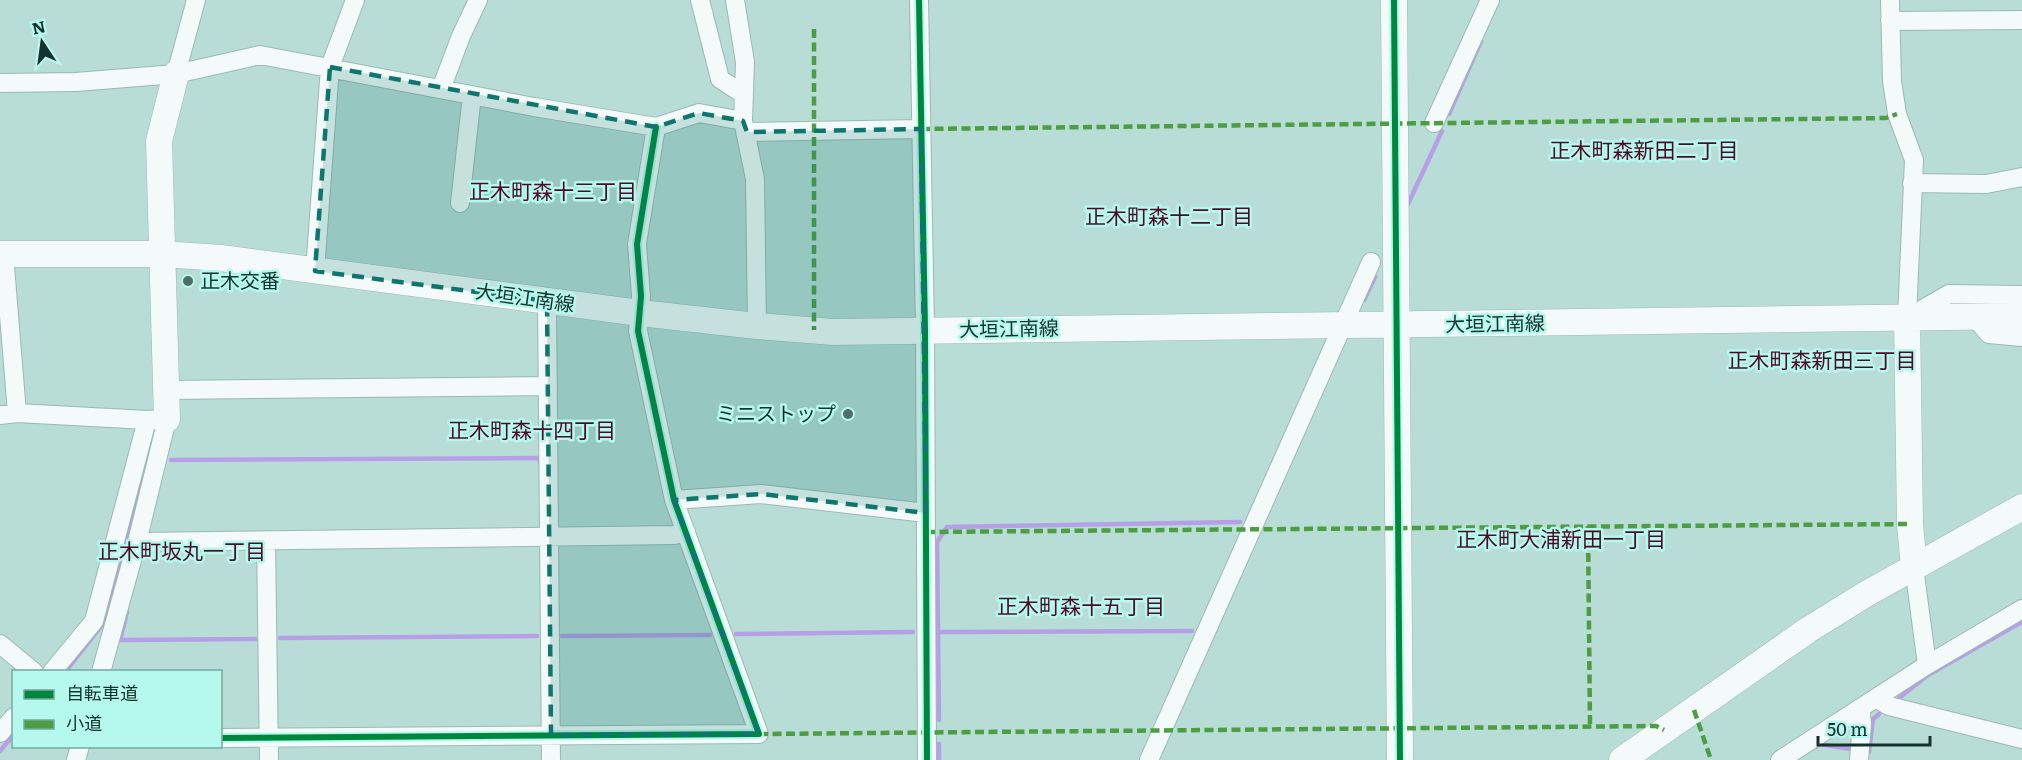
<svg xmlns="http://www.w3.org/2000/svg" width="2022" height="760" font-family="Literata,'Noto Sans JP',serif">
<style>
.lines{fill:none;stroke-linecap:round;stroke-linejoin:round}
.stream{stroke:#b69fe7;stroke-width:4.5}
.street-casing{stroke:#9bb9b3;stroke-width:20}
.secondary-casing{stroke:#9bb9b3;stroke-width:27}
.street{stroke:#f4faf9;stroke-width:18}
.secondary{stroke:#f4faf9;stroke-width:26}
.quiet{stroke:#4b9e42;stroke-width:4.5;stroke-dasharray:9 4.5;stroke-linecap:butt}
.cycleway-casing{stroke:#b5f9ee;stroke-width:10}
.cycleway{stroke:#00873e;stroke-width:6}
.marked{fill:#0f766e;fill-opacity:0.2;stroke:#0f766e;stroke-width:4.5;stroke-dasharray:12 8;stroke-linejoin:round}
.poi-dot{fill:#4f6e69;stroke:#b5f9ee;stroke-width:2}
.labels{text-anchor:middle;stroke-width:5;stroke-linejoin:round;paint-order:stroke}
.poi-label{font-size:20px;fill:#16322e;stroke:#b5f9ee;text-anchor:start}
.street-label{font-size:20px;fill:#16322e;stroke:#b5f9ee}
.neighbourhood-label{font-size:21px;fill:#4e0a24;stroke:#b5f9ee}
</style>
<rect width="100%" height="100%" fill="#b8ddd6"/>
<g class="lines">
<!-- stream -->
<path class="stream" d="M1449,114L1481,41
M1408,204L1442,131
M1364,300L1375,277
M171,460L539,458L540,462
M127,612L120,640L255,639
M938,632L1192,631
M736,634L913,632
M562,636L710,635
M280,638L537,636
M65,672L102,625L143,478
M1899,698L1928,675L2022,622
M939,720L937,542L947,527L1240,522
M939,744V760
M1816,747L1819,744L1851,749
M0,751L14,734
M1869,752L1873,719L1879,714"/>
<!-- street casing -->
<g class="street-casing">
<path id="street" d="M700,0L720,79L743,94
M735,0L745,62L743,121L755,179L757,326
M919,0L925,330L927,760
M1890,0L1892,81L1897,114L1914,160L1907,317
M1890,21L2022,20
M176,74L196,0
M0,83L76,82L176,74L260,55L534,107L656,127L699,113L743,121
M441,89L461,36L478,0
M1434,123L1490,0
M747,132L921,129
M1912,183L1986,184L2022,177
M460,203L472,95
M4,254L17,413
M315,271L330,67L355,0
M547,301L551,760
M1909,317L1949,294L2022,295
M1975,318L1989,334L2022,337
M167,390L547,386
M0,415L17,413L147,420L167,419L137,542L101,672
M674,500L761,494L926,513
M266,541L269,760
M137,542L674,535L686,532
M1914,567L1927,665
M0,644L34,672
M52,672L94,621L147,420
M1876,698L1889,706L2022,739
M0,733L14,717
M220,738L759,734L674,500L638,331L641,296L637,244L656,127
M76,760L80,746
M1149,760L1371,262
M1780,760L1927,665L2022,609
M1859,760L1862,723L1860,708"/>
</g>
<!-- secondary casing -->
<g class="secondary-casing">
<path id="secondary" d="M1394,0L1400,760
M0,254H162L221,258L640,313L757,326L833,332L2022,316
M1907,317L1910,524L1914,567
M167,419L159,141L176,74
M1622,760L1808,630L1866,594L2022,507"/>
</g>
<!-- street -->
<use href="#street" class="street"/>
<!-- secondary -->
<use href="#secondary" class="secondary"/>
<!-- quiet -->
<path class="quiet" d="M814,29V330
M921,129L1886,118L1897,114
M1588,526L1590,727
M926,532L1910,524
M1694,710L1711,760
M759,734L1656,726L1664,730"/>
<!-- cycleway casing -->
<g class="cycleway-casing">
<path id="cycleway" d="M919,0L925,330L927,760
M1394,0L1400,760
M220,738L759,734L674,500L638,331L641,296L637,244L656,127"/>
</g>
<!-- cycleway -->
<use href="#cycleway" class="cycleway"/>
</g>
<!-- marked area -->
<path class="marked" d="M330,67L656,127L699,113L743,121L747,132L921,129L926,513L761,494L674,500L759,734L551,735L547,301L315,271Z"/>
<!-- markers -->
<g class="poi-dot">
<circle cx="188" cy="281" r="6"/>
<circle cx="848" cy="414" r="6"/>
</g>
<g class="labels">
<!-- poi labels -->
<g class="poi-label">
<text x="200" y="288">正木交番</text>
<text x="836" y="421" text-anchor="end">ミニストップ</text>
</g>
<!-- street labels -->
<g class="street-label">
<text transform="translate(525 298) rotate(8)" y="7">大垣江南線</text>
<text transform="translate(1495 324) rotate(-1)" y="7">大垣江南線</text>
<text transform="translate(1009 329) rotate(-1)" y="7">大垣江南線</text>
</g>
<!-- neighbourhood labels -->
<g class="neighbourhood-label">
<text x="1644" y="158">正木町森新田二丁目</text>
<text x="553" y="199">正木町森十三丁目</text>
<text x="1169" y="224">正木町森十二丁目</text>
<text x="1822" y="368">正木町森新田三丁目</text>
<text x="532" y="438">正木町森十四丁目</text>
<text x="1561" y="547">正木町大浦新田一丁目</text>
<text x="182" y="559">正木町坂丸一丁目</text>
<text x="1081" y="614">正木町森十五丁目</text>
</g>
</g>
<!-- legend -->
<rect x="12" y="670" width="210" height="78" fill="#b5f9ee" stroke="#75a9a1" stroke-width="1.5"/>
<rect x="24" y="690" width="30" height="9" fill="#00873e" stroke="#75a9a1" stroke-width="1.5"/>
<text x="66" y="700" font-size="18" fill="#16322e">自転車道</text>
<rect x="24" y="720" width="30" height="9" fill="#4b9e42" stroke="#75a9a1" stroke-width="1.5"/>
<text x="66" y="730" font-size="18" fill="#16322e">小道</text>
<!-- north arrow -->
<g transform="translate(42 42) rotate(347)" stroke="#b5f9ee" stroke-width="4.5" paint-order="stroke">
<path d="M0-4.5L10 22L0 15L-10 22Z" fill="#16322e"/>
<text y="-9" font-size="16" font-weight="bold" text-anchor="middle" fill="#16322e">N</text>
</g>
<!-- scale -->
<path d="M1818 736v9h112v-9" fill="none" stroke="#16322e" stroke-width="3"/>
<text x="1827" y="736" font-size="18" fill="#16322e" stroke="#b5f9ee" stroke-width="4.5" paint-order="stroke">50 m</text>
</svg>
